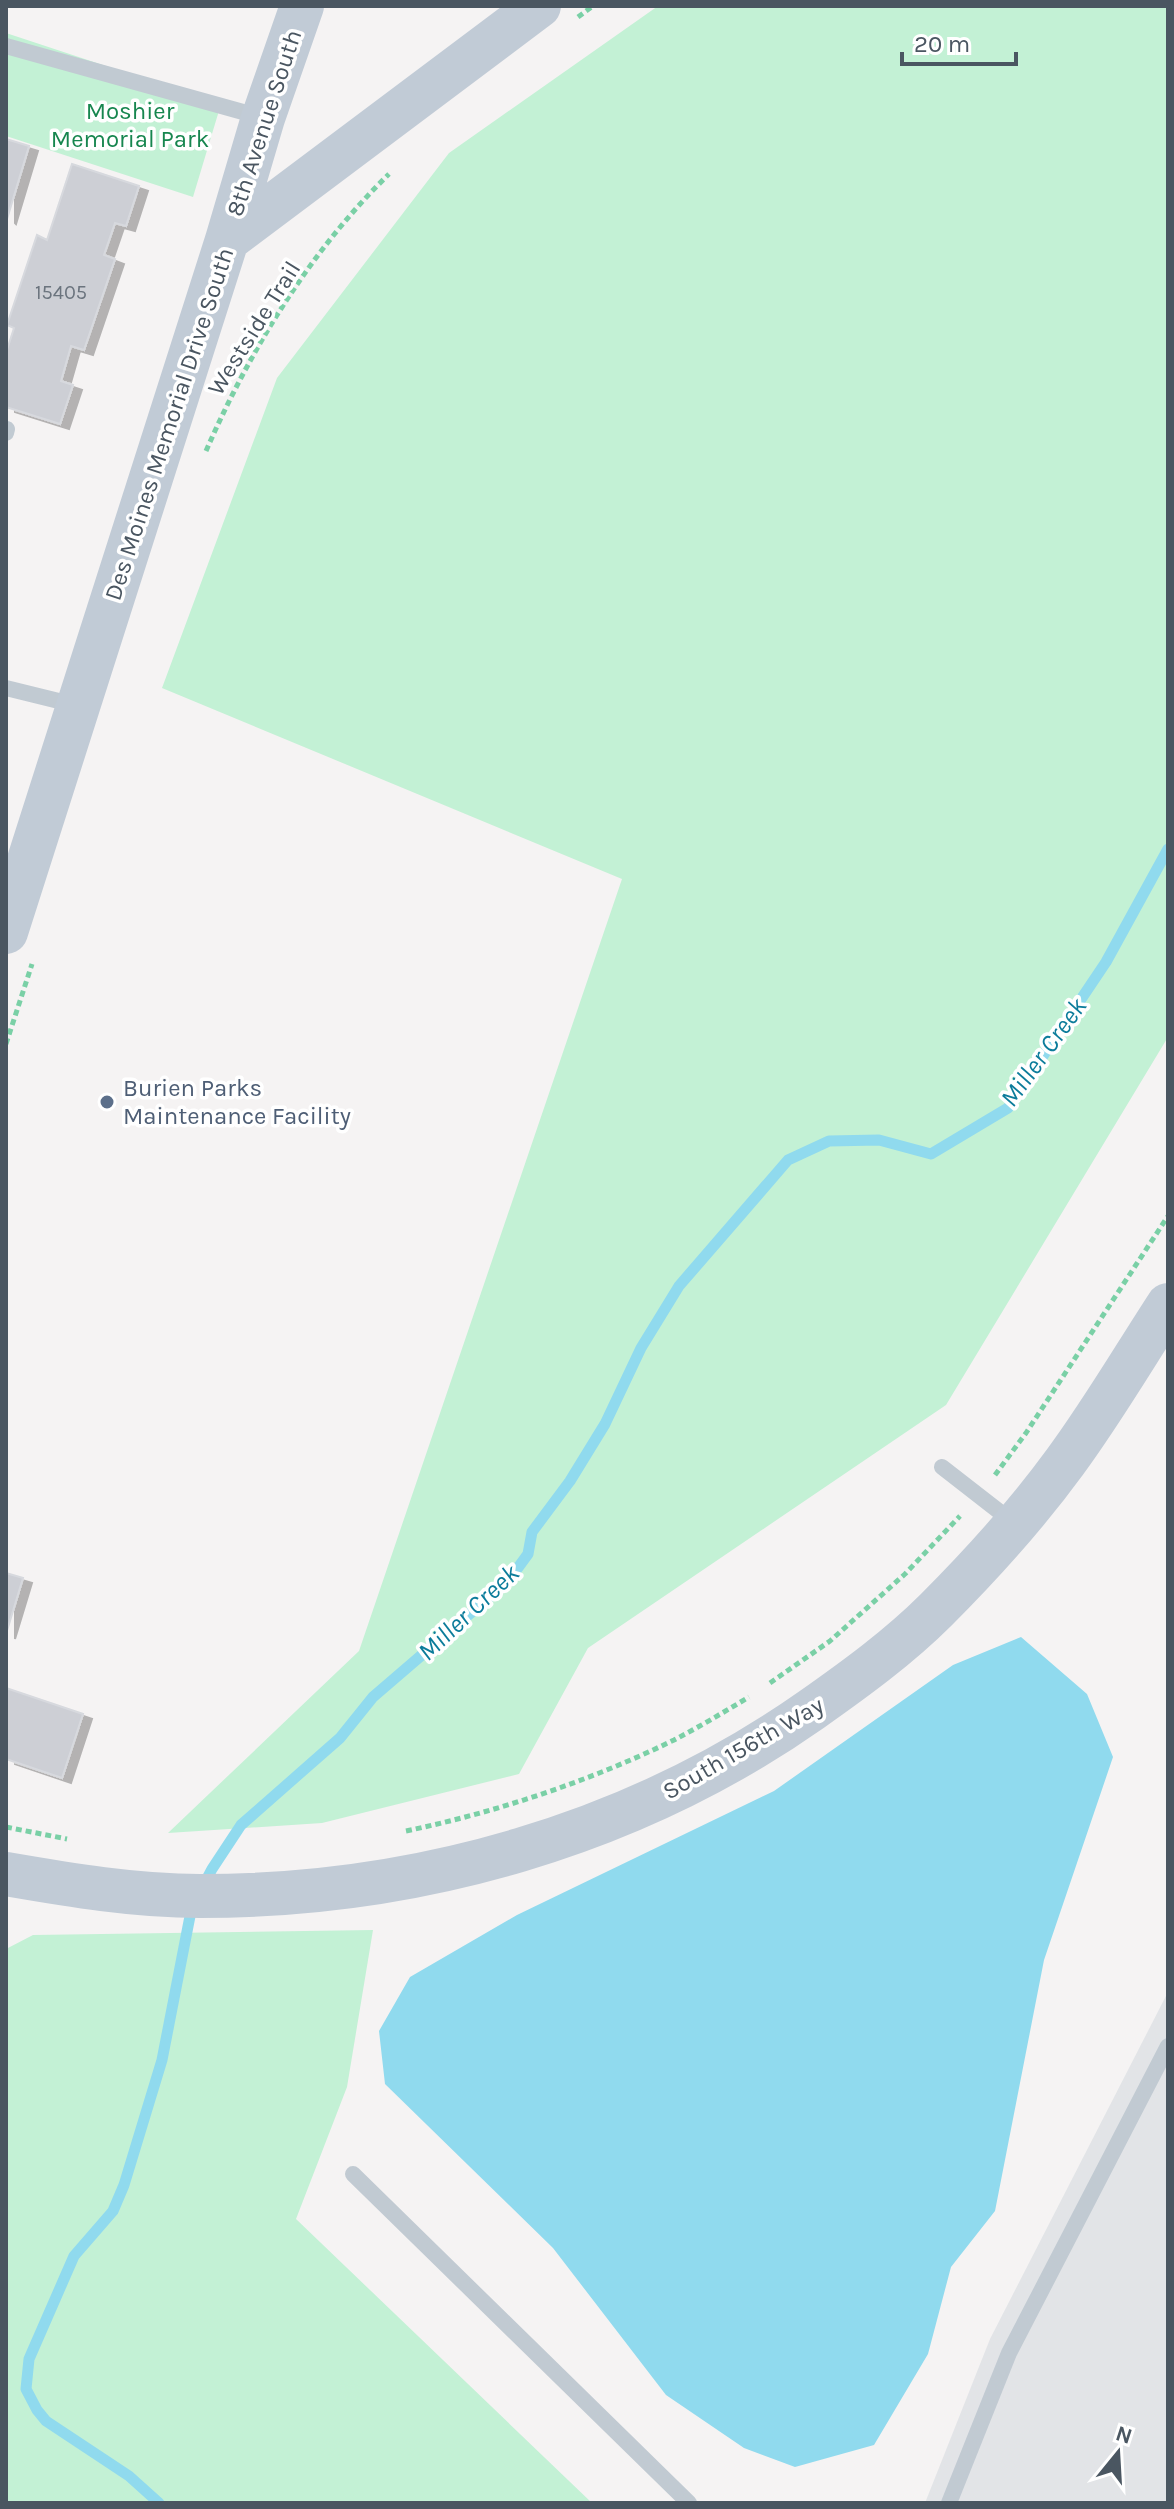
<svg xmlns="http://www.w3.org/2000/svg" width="1174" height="2509" font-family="Karla,sans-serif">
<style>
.airport{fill:#e2e4e7}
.green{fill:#c3f1d5}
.water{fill:#90daee}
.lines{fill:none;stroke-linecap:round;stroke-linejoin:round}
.stream{stroke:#90daee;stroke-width:11}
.building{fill:#cdcfd5;stroke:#d7d9de;stroke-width:2;filter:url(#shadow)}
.path{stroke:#7ad0a6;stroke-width:5;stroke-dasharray:6 4;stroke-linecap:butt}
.lane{stroke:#c1cad2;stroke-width:16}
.secondary{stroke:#c1cbd6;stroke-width:44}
.service-dot{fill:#5c6f8a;stroke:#fff;stroke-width:3}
.labels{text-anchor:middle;stroke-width:7;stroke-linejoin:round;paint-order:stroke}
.number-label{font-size:20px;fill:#6b747e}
.park-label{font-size:24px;fill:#17864f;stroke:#fff}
.street-label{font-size:24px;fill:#4a5661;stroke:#fff}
.service-label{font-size:24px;fill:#4e5e75;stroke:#fff;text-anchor:start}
.water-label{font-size:26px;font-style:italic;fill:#0c7c9b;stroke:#fff}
</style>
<defs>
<filter id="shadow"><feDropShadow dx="9" dy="5" stdDeviation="0" flood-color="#0004"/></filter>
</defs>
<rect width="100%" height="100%" fill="#f5f3f3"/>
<!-- airport -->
<path class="airport" d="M1168,1992V2503H925L990,2339Z"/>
<!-- green -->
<path class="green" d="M658,6H1168V1037L946,1405L588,1648L519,1774L322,1823L168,1833L359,1651L622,879L162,688L277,378L449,153Z
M6,33L221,104L193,197L6,136Z
M373,1930L347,2087L296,2219L592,2503H6V1949L33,1935Z"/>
<!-- water -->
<path class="water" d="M1021,1637L1087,1694L1113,1757L1044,1960L995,2211L951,2267L928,2354L874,2445L795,2467L744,2448L666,2395L553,2248L385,2084L379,2031L410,1977L517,1915L774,1791L953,1665Z"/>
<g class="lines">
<!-- stream -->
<path class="stream" d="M203,1886L212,1869L241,1825L340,1738L373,1697L509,1580L528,1554L532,1532L570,1481L605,1424L641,1348L679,1286L788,1160L829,1141L879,1140L931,1154L1008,1108L1106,962L1168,849
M159,2503L129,2476L46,2421L37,2410L26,2389L29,2359L74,2256L113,2211L124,2185L162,2060L191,1911L194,1905"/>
</g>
<!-- building -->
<path class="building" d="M6,139L29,146L7,219L6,218Z
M72,164L139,186L126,226L115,223L104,255L115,259L84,350L71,346L61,381L73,385L60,424L6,407V353L14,328L7,325L37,235L47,240Z
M6,1573L23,1578L6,1634Z
M6,1688L83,1714L62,1778L6,1759Z"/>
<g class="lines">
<!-- path -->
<path class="path" d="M578,17L593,6
M206,451C250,350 310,251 389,174
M6,1044L32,964
M995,1475L1026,1433L1168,1216
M770,1683L830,1641L905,1574L960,1516
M6,1827L67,1839
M406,1831C497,1812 590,1781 674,1740C699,1727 724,1712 749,1697"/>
<!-- lane -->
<path class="lane" d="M6,46L261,117
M6,433L7,429
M6,688L75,705
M942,1467L1014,1523
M353,2174L689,2503
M949,2503L1009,2353L1168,2046"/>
<!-- secondary -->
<path class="secondary" d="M227,240L539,6
M6,932L227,240L263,118L302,6
M6,1874C70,1885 135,1896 200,1896C417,1896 633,1835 811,1710C855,1679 899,1647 936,1610C982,1564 1027,1514 1065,1462C1102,1412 1134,1357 1168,1305"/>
</g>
<!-- markers -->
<circle class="service-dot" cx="107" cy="1102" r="8"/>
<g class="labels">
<!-- number labels -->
<g class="number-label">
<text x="61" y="299">15405</text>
</g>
<!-- park labels -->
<g class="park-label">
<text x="130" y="119">Moshier<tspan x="130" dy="28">Memorial Park</tspan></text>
</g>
<!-- street labels -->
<g class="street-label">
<text transform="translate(264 123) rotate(-72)" y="8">8th Avenue South</text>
<text transform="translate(254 328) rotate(-58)" y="8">Westside Trail</text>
<text transform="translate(169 424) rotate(-72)" y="8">Des Moines Memorial Drive South</text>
<text transform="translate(743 1748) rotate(-30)" y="8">South 156th Way</text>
</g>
<!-- service labels -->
<g class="service-label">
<text x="123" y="1096">Burien Parks<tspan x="123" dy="28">Maintenance Facility</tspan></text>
</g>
<!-- water labels -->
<g class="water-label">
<text transform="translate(1043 1052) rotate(-54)" y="9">Miller Creek</text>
<text transform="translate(468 1612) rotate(-43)" y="9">Miller Creek</text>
</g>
</g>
<!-- border -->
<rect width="1174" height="2509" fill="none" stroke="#4a5661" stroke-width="16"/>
<!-- north arrow -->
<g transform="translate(1118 2453) rotate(18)" stroke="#ffffff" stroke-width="6" paint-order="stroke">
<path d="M0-6L14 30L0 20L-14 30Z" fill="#4a5661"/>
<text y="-12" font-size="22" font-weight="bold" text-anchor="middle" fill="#4a5661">N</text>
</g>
<!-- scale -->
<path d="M902 52v12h114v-12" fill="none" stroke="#4a5661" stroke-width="4"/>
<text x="914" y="52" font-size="24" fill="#4a5661" stroke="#ffffff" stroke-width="6" paint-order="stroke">20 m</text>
</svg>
